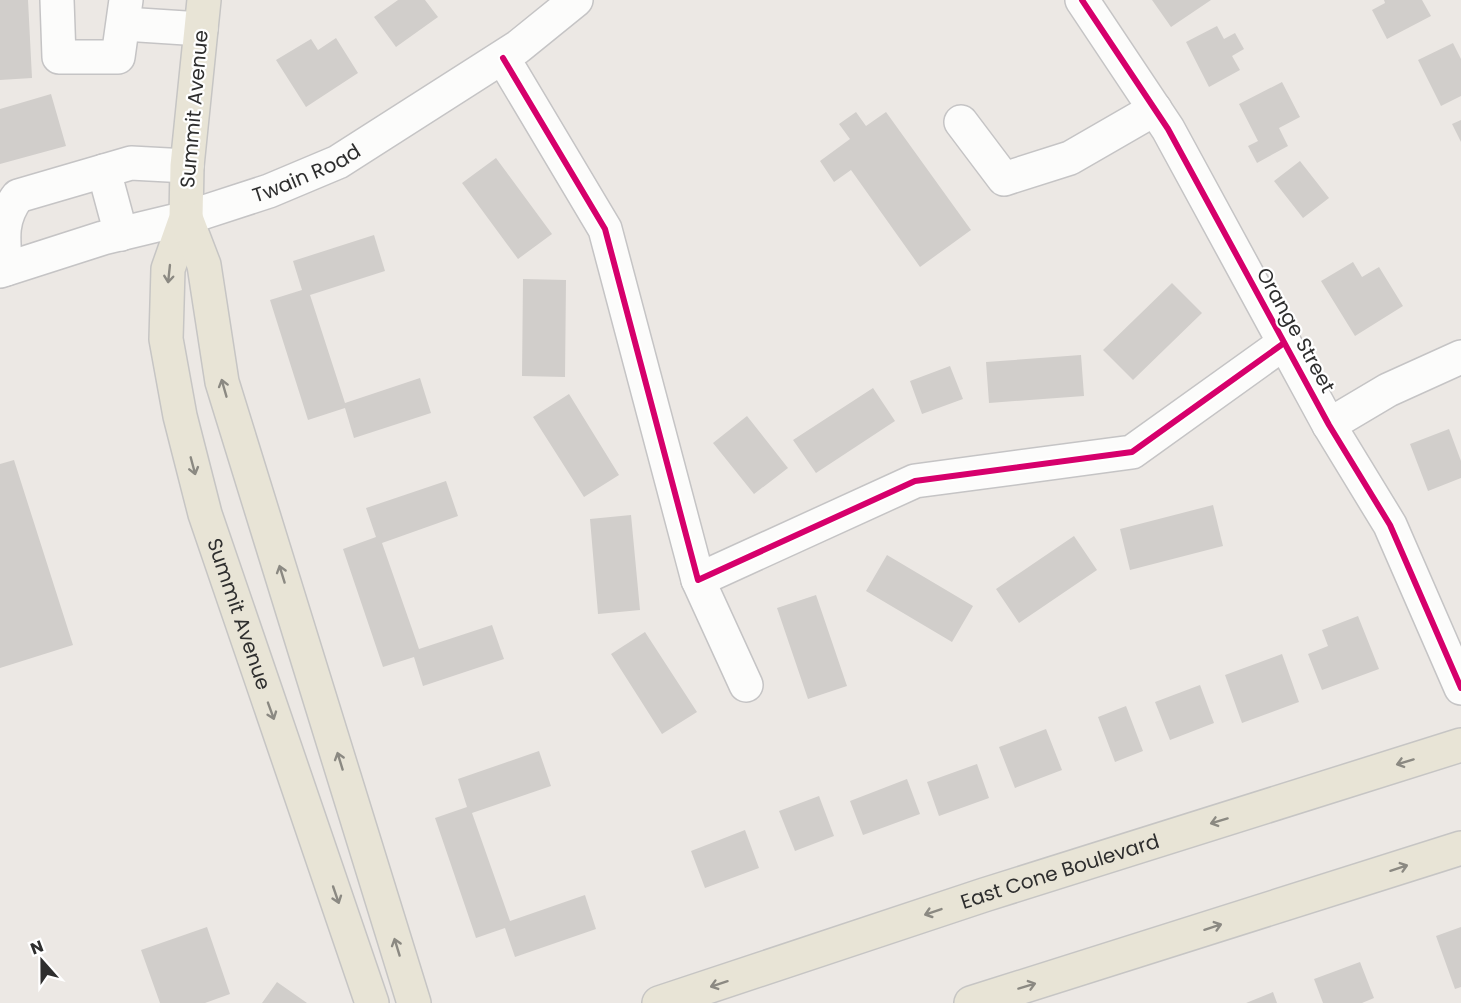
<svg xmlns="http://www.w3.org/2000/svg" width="1461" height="1003" font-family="Poppins,sans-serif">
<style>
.building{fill:#d1cecb}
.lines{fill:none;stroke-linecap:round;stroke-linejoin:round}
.minor-casing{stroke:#c5c4c5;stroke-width:36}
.major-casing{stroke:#c6c5c4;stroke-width:36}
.minor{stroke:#fcfcfb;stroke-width:33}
.major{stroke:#e8e4d6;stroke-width:33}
.cycleway-casing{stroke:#fff;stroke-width:10}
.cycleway{stroke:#d6006c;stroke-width:6}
.oneway{stroke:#8b8982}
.labels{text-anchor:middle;stroke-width:4.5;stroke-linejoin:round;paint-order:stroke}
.street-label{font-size:20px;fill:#2e2e2e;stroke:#fff}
</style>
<rect width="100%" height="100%" fill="#ece8e4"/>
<!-- building -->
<path class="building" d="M0,0H28L32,78L0,80Z
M398,0H425L438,17L396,47L374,17Z
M1152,0H1211L1171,27Z
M1384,0H1422L1431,16L1387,39L1372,10L1385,3Z
M1217,26L1224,39L1235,33L1244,49L1232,56L1240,70L1209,87L1186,42Z
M336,38L358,73L306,107L276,60L311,39L318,50Z
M1453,43L1461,59V96L1441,106L1418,60Z
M1282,82L1300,117L1279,128L1288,146L1257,163L1248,146L1258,141L1239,104Z
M51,94L66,146L0,164V109Z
M856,112L866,126L886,112L971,230L920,267L851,170L834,182L820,161L850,139L839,124Z
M1461,120V142L1452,124Z
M496,158L552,234L518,259L462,183Z
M1300,161L1329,198L1303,218L1274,181Z
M374,235L385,271L310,295L345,403L420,378L431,413L354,438L345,408L308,420L270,300L302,290L293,261Z
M1353,262L1362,277L1379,267L1403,306L1355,336L1321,281Z
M523,279L566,280L565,377L522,376Z
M1172,283L1202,313L1133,380L1103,350Z
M1081,355L1084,396L989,403L986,362Z
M950,366L963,399L922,414L910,381Z
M873,388L895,421L816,473L793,440Z
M569,394L619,475L584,497L533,417Z
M747,416L788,468L754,494L713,443Z
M1449,429L1461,461V478L1428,491L1410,444Z
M14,460L73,645L0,668V464Z
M446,481L458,516L382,543L419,649L492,625L504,659L423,686L414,657L383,667L343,549L376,537L366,508Z
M1213,505L1223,546L1130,570L1120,529Z
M631,515L640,610L598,614L590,519Z
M1074,536L1097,570L1019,623L996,589Z
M887,555L973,606L952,642L866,591Z
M816,595L847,686L808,699L777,608Z
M1358,616L1379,669L1322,690L1308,654L1328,646L1322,630Z
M645,632L697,712L662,734L611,654Z
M1282,654L1299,702L1242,723L1225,675Z
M1200,685L1214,723L1170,740L1155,702Z
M1126,706L1143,751L1115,762L1098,717Z
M1046,729L1062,770L1015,788L999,747Z
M539,751L551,786L472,813L510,921L585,895L596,929L515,957L505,928L476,938L435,818L467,807L458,779Z
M977,764L989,798L939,816L927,782Z
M907,779L920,814L863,835L850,801Z
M819,796L834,836L795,851L779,811Z
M745,830L759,868L705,888L691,851Z
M207,927L230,994L205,1003H160L141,950Z
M1461,927V987L1455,989L1436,936Z
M1360,962L1374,998L1362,1003H1323L1314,979Z
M277,982L307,1003H262Z
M1273,992L1277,1003H1246Z"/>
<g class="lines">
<!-- minor casing -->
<g class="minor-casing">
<g id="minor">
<path d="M57,0L59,57H118L126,0"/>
<path d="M1082,0L1168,129L1329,425L1390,525L1461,688"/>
<path d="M124,24L201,29"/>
<path d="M503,58L605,229L698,580L915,481L1132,452L1284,343"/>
<path d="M961,122L1004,179L1070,158L1155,109"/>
<path d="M104,171L121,234"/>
<path d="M6,269C3,239 0,219 18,196L131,163L187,166"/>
<path id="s1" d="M0,271L103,238L186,218L269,191L338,162L518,47L576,0"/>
<path d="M1329,425L1388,390L1461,357"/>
<path d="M698,580L746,685"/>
</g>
</g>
<!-- major casing -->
<g class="major-casing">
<g id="major">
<path id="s2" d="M204,0L187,166L186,218L168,269L166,339L180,416L205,514L372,1003"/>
<path d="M186,218L204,265L222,382L414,1003"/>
<path id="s3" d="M659,1003L984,895L1461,745"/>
<path d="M971,1003L1461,848"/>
</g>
</g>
<!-- minor -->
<use href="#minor" class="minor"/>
<!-- major -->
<use href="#major" class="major"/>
<!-- cycleway casing -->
<g class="cycleway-casing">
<path id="cycleway" d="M1082,0L1168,129L1329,425L1390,525L1461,688
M503,58L605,229L698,580L915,481L1132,452L1284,343"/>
</g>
<!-- cycleway -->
<use href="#cycleway" class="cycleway"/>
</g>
<!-- one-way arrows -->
<defs><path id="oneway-shaft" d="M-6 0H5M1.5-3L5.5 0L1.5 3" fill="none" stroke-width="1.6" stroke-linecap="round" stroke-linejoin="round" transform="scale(1.5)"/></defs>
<g class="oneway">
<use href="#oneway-shaft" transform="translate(169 274) rotate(96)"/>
<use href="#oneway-shaft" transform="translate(224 388) rotate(-106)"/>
<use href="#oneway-shaft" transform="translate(193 466) rotate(75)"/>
<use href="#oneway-shaft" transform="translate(282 574) rotate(-107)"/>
<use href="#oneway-shaft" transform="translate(271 711) rotate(70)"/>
<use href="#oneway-shaft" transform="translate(340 761) rotate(-107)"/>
<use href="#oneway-shaft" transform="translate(1405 762) rotate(163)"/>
<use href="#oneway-shaft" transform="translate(1219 821) rotate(163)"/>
<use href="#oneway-shaft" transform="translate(1399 868) rotate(-18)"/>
<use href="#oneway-shaft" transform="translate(336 895) rotate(71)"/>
<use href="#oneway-shaft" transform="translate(933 912) rotate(161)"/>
<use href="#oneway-shaft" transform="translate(1213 927) rotate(-18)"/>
<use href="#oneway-shaft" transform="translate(397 947) rotate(-107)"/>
<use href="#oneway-shaft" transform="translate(719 984) rotate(162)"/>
<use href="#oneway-shaft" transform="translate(1027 986) rotate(-17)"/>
</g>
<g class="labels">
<!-- street labels -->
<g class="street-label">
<text transform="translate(194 109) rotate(-85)" y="7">Summit Avenue</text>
<text dy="7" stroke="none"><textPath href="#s1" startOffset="322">Twain Road</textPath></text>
<text transform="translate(1296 330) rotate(61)" y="7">Orange Street</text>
<text dy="7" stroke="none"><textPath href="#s2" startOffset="628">Summit Avenue</textPath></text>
<text dy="7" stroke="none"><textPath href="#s3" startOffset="422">East Cone Boulevard</textPath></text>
</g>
</g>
<!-- north arrow -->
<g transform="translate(42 961) rotate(339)" stroke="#ffffff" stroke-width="4.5" paint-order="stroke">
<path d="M0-4.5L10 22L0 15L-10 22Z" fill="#2e2e2e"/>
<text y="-9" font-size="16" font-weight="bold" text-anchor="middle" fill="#2e2e2e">N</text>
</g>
</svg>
